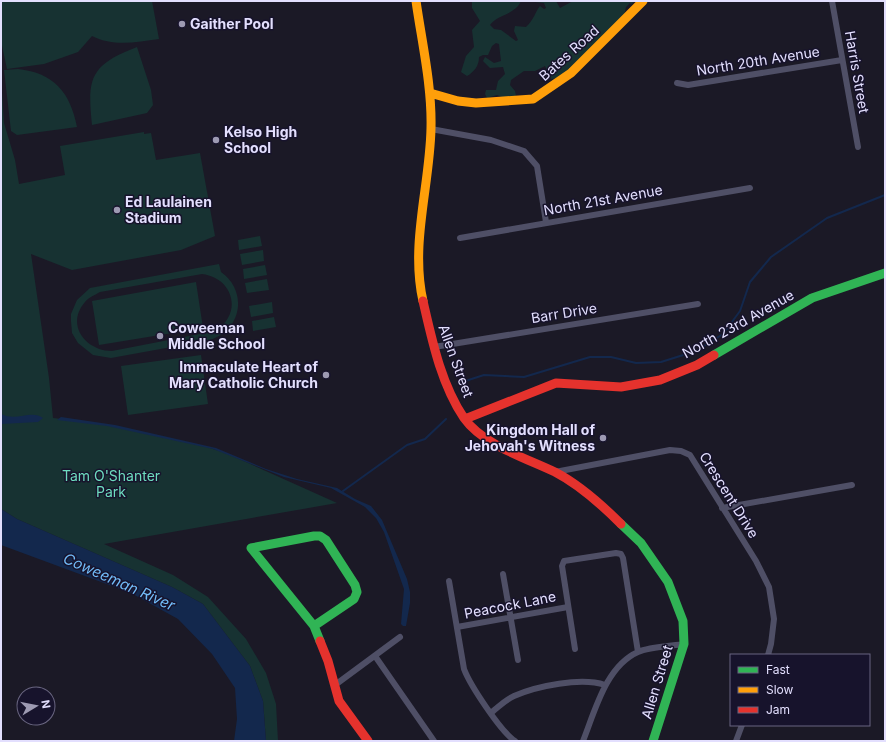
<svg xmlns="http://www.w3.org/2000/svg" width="886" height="742" font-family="Inter,sans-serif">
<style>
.green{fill:#173232;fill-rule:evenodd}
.water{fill:#13284d}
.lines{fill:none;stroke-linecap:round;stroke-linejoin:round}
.stream{stroke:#13284d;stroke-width:2}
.street{stroke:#4f4f66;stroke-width:6}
.fast{stroke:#30b455;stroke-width:9}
.slow{stroke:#ff9f0a;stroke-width:9}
.jam{stroke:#e5322d;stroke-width:9}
.poi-dot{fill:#9d9ab2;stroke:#17132c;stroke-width:1.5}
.labels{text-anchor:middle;stroke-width:3;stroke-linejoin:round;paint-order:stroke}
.poi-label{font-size:14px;font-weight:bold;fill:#e3dffe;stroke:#17132c;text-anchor:start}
.street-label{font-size:14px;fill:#e3dffe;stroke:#17132c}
.park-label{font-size:14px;fill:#6ddcbf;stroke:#17132c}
.water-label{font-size:15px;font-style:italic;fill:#72bcf9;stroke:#17132c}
</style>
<rect width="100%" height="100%" fill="#1b1926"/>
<!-- green -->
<path class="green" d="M1,1H152L159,39C136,42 114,47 92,36L78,52L44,64L7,69L1,41Z
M472,1H521C515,15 498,14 490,25L494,29L501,30L516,41L518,40L514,31L515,26L526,27C534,20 535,12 540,6L544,9L546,8L544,3L527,1H556L560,8L573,1H635L631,4L630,3L626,7L623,20L602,44L558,78L551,79L545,66L535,71H524L511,80L510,85L515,91L516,96L507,99L497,95L487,98L485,94L486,90H496L498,81L505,74L503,67L490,68L483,61L485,57L494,63L501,61L499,44L496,43L492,46L488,55H483L479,57C479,66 474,72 467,76L461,72L466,56L474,47L472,30L480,21L472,8Z
M137,47L151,90L153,105L147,113L92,125C87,78 90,65 137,47Z
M18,69C54,73 70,92 77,127L17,135L11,131L4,70Z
M1,77L4,123L15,160L19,184L65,175L60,146L144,132V134L151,133L156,160L200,153L215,236L181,250L72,270L31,254L49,378L53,418L103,424L207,447L228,454L337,503L104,544L173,575L208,597L246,639L266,673L276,704L278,741H266L263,701L250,666L203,604L172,587L17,519L1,509Z
M260,236L262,246L239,250L238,240Z
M263,250L264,261L242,265L240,254Z
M219,264L221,272C248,291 242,330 210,340L111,358L93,355L78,343L72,333L71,321V314L77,300L90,288ZM202,274C234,278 243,314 215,331L112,351C86,351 65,325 85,302C89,297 95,295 100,292Z
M265,265L267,275L244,279L243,269Z
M267,279L269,290L247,293L245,283Z
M196,282L203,328L99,345L92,301Z
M272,302L273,313L251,317L249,306Z
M274,317L276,327L253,331L252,321Z
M201,355L208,404L128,415L121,366Z"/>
<!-- water -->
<path class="water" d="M1,414C17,422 31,409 43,418L38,422L1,424Z
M61,417L115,425L216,448L266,469L297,479L337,488L355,499L371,506L382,520L407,579L410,592V603L406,626H403L401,624L404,589L384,532L376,518L365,507L331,488L284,477L213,449L107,426L57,420Z
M1,509L17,519L172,587L203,604L250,666L263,701L266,741H234L237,719L235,688L212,654L178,619L131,593L1,545Z"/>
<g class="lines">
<!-- stream -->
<path class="stream" d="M459,383L484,375L524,377L590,357H611L636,363L661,362L696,351L723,334L740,311L750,282L771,257L827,218L885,195
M343,491L407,445L425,439L446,419"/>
<!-- street -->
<path class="street" d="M832,1L858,147
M677,83L688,85L842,60
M431,129L491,140L524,151L537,166L546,222
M460,238L750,188
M434,347L698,304
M555,472L670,450L681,451L690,455L756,561L769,587L774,619L771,644L768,655
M722,508L852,485
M503,574L518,660
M449,581L464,669C470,685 501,732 515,741
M457,627L568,607
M575,649L562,566L564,561L616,553L621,554L623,558L638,652
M375,656L434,741
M335,685L400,637
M491,713C498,707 505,700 514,696C537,686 581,677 605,685
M583,741C595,711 606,666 638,652C649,647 671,646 684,644
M736,741L742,725"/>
<!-- fast -->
<path class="fast" d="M714,355L812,298L885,273
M621,524L641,543L668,582L683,621L684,644L653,741
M314,626L354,599L357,592L355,585L326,540L320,536H314L251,548L314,626L320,641"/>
<!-- slow -->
<path class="slow" d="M416,1C422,43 432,86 431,128C430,185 410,244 423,301
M430,93L458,101L476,103L533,99L571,73L643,1"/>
<!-- jam -->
<path class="jam" d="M423,301C432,340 441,384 464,418C483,445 526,458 555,472C580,485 601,504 621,524
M465,419L556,383L621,387L660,380L697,365L714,355
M320,641L328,661L339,701L368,741"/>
</g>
<!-- markers -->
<g class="poi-dot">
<circle cx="182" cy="24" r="4"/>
<circle cx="216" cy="140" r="4"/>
<circle cx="117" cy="210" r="4"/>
<circle cx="160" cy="336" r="4"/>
<circle cx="326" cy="375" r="4"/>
<circle cx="603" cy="438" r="4"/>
</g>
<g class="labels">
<!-- poi labels -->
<g class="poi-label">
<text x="190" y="29">Gaither Pool</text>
<text x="224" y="137">Kelso High<tspan x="224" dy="16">School</tspan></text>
<text x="125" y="207">Ed Laulainen<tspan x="125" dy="16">Stadium</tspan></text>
<text x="168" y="333">Coweeman<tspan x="168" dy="16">Middle School</tspan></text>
<text x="318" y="372" text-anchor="end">Immaculate Heart of<tspan x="318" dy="16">Mary Catholic Church</tspan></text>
<text x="595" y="435" text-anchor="end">Kingdom Hall of<tspan x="595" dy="16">Jehovah's Witness</tspan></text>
</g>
<!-- street labels -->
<g class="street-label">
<text transform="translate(569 53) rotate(-42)" y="5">Bates Road</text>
<text transform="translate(758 61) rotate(-9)" y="5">North 20th Avenue</text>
<text transform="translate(857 72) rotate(80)" y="5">Harris Street</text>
<text transform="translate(603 200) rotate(-10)" y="5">North 21st Avenue</text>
<text transform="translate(564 313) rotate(-9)" y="5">Barr Drive</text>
<text transform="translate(738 324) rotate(-29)" y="5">North 23rd Avenue</text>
<text transform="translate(456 361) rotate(70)" y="5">Allen Street</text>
<text transform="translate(729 495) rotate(58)" y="5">Crescent Drive</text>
<text transform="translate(510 605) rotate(-11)" y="5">Peacock Lane</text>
<text transform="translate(657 682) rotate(-73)" y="5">Allen Street</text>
</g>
<!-- park labels -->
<g class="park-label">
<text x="111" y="481">Tam O'Shanter<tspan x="111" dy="16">Park</tspan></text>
</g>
<!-- water labels -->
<g class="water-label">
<text transform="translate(119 582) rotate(24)" y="5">Coweeman River</text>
</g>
</g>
<!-- border -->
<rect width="886" height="742" fill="none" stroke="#e3dffe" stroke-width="4"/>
<!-- legend -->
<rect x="730" y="654" width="140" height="72" fill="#17132c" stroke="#696580"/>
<rect x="738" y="667" width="20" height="6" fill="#30b455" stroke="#696580"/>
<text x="766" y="674" font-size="12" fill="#e3dffe">Fast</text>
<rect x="738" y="687" width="20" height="6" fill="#ff9f0a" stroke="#696580"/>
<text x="766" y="694" font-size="12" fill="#e3dffe">Slow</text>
<rect x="738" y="707" width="20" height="6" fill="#e5322d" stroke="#696580"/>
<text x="766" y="714" font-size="12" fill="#e3dffe">Jam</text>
<!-- north arrow -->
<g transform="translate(36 706) rotate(80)"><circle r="19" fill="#17132c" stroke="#696580"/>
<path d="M0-3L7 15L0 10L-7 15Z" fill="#9d9ab2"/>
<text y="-6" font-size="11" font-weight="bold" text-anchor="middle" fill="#e3dffe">N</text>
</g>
</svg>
